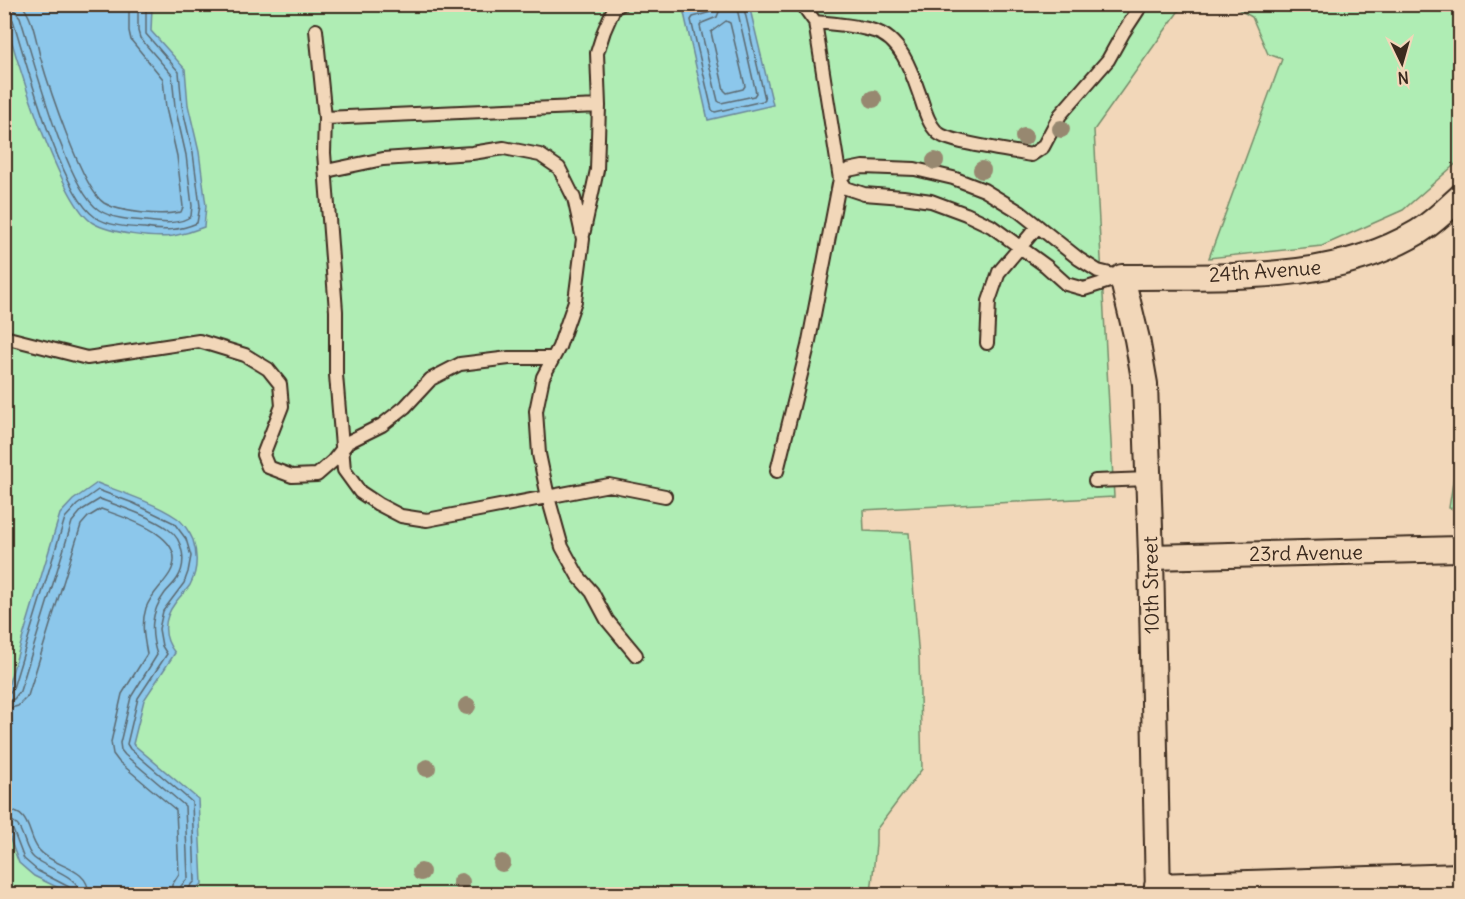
<svg xmlns="http://www.w3.org/2000/svg" width="1465" height="899" font-family="Delius,sans-serif">
<style>
.green{fill:#afedb4;stroke:#758c69;stroke-width:1.5}
.water{fill:#8cc7eb;stroke:#6c8899;stroke-width:1.5}
.lines{fill:none;stroke-linecap:round;stroke-linejoin:round}
.shore{stroke:#5b6970;stroke-width:1.5}
.service-casing{stroke:#3b2a1e;stroke-width:16}
.minor-casing{stroke:#3b2a1e;stroke-width:28}
.service{stroke:#f2d7b9;stroke-width:12}
.minor{stroke:#f2d7b9;stroke-width:24}
.tree{fill:#978870}
.labels{text-anchor:middle;stroke-width:6;stroke-linejoin:round;paint-order:stroke}
.street-label{font-size:20px;fill:#3b2a1e;stroke:#f2d7b9}
</style>
<rect width="100%" height="100%" fill="#f2d7b9"/>
<filter id="ink" filterUnits="userSpaceOnUse"><feTurbulence type="fractalNoise" baseFrequency=".0167" numOctaves="2"/><feDisplacementMap in="SourceGraphic" scale="12" xChannelSelector="R" yChannelSelector="G"/><feConvolveMatrix kernelMatrix="1 2 1 2 8 2 1 2 1" color-interpolation-filters="sRGB"/></filter>
<g filter="url(#ink)">
<!-- green -->
<path class="green" d="M5,5H1183L1094,130L1114,497L863,510L864,531L909,533L919,659L922,769L876,830V844L871,894H5Z
M1231,5H1460V160L1403,210L1322,246L1209,258L1282,59L1268,54L1252,17Z
M1460,438V510L1449,508Z"/>
<!-- water -->
<path class="water" d="M719,4L749,5L773,105L708,120L684,13Z
M150,5L152,7L151,31L185,69L188,105L199,152L206,206L204,227C194,231 184,234 173,236C154,239 110,233 93,223C61,204 11,49 4,10L5,4Z
M97,483C121,492 155,503 177,518C183,522 190,533 193,540C198,556 198,570 190,585C186,591 180,596 175,603C163,619 162,637 175,653L144,700L133,744L198,799L202,884L191,894H71L34,876L19,863L5,826V696L60,514L73,500Z"/>
<g class="lines">
<!-- shore -->
<path class="shore" d="M21,4C33,17 36,40 40,56C48,84 82,189 104,203C121,213 162,216 181,212L183,207L177,156L166,108L163,79L131,40L129,31V4
M714,4L711,12L693,17L691,20L712,110L715,112L763,101L765,99L743,4
M722,4L717,17L702,23L700,26L718,101L721,103L754,96L756,93L736,4
M4,8L14,10L20,17C33,57 66,188 99,210C112,219 132,220 147,221C161,223 180,225 191,216L192,206L186,155L175,107L172,75L140,38L138,31V4
M4,16H9L13,20C26,62 61,194 95,217C108,226 128,227 144,228C163,231 179,231 197,223L200,206L193,153L182,106L179,72L146,34V4
M726,21L730,23L745,86L743,89L727,93L724,90L711,32Z
M4,693L10,692L13,688L65,518L77,505L98,490L133,503L174,523L186,539L191,556L188,572L184,583L163,611L159,629L162,646L167,654L138,698L127,744L130,749L192,802L195,881L188,889L187,894
M4,701L14,699L20,691L72,522L82,510L100,499C121,507 150,516 168,529C184,540 187,564 177,579C174,584 169,588 165,593C150,613 150,632 157,655L131,697L120,743L121,750L125,755L185,806L188,878L181,886L180,894
M4,710L18,706L28,696L81,525L88,517L101,509C125,518 191,536 170,573C163,585 151,594 146,608C141,624 144,638 147,654L122,694L111,742L113,754L119,762L176,810L179,874L172,885L171,894
M4,810C33,811 26,834 39,850C54,868 88,866 89,894
M4,819C26,820 21,847 34,858C47,869 79,875 80,894
M4,827L13,830L24,859L38,871L69,887L72,894"/>
<!-- service casing -->
<g class="service-casing">
<path id="service" d="M802,4L815,22C834,24 855,25 874,31C901,38 912,73 920,96C924,108 928,124 938,133C949,143 1013,151 1031,155L1043,147L1060,115L1108,60L1123,33L1142,4
M316,30L325,118L324,153L336,311V375L344,470L360,492L378,504L401,516L427,520L609,485L665,496
M325,118L599,106
M863,167L915,169L953,178L984,190L1020,212L1079,259L1098,271L1122,277L1084,289L1066,284L1046,266L991,226L966,214L931,201L903,197L864,194L846,188L840,179L848,170Z
M326,171L383,159L472,153L504,148L540,155L559,168L574,198L583,239L575,301L559,347L543,377L536,411L539,454L548,497L562,547L578,576L592,592L607,620L636,655
M583,235L597,170L599,106L597,53L604,31L614,8L621,4
M4,337L87,358L199,341L245,355L268,369L280,384L282,406L263,455L268,467L292,476L317,475L333,461L348,442L382,425L405,407L431,379L460,364L509,358H553
M987,343L989,301L999,272L1038,226
M777,471L808,346L840,179L815,22
M1095,481L1148,479"/>
</g>
<!-- minor casing -->
<g class="minor-casing">
<path id="minor" d="M1151,557L1460,549
M1157,886L1460,876
M1158,894L1151,557L1145,384L1137,339L1122,277C1222,275 1329,285 1418,232C1433,223 1447,209 1460,197"/>
</g>
<!-- service -->
<use href="#service" class="service"/>
<!-- minor -->
<use href="#minor" class="minor"/>
</g>
<!-- trees -->
<g class="tree">
<circle cx="873" cy="99" r="9"/>
<circle cx="1061" cy="129" r="9"/>
<circle cx="1024" cy="137" r="9"/>
<circle cx="935" cy="161" r="9"/>
<circle cx="982" cy="170" r="9"/>
<circle cx="467" cy="706" r="9"/>
<circle cx="427" cy="768" r="9"/>
<circle cx="502" cy="863" r="9"/>
<circle cx="421" cy="872" r="9"/>
<circle cx="461" cy="882" r="9"/>
</g>
</g>
<g class="labels">
<!-- street labels -->
<g class="street-label">
<text transform="translate(1265 271) rotate(-4)" y="7">24th Avenue</text>
<text transform="translate(1306 553) rotate(-1)" y="7">23rd Avenue</text>
<text transform="translate(1151 585) rotate(-91)" y="7">10th Street</text>
</g>
</g>
<!-- margin -->
<rect width="1465" height="899" fill="none" stroke="#f2d7b9" stroke-width="24"/>
<rect x="12" y="12" width="1441" height="875" fill="none" stroke="#3b2a1e" stroke-width="2" filter="url(#ink)"/>
<!-- north arrow -->
<g transform="translate(1402 63) rotate(175)" stroke="#f2d7b9" stroke-width="4.5" paint-order="stroke">
<path d="M0-4.5L10 22L0 15L-10 22Z" fill="#3b2a1e"/>
<text y="-9" font-size="16" font-weight="bold" text-anchor="middle" fill="#3b2a1e">N</text>
</g>
</svg>
